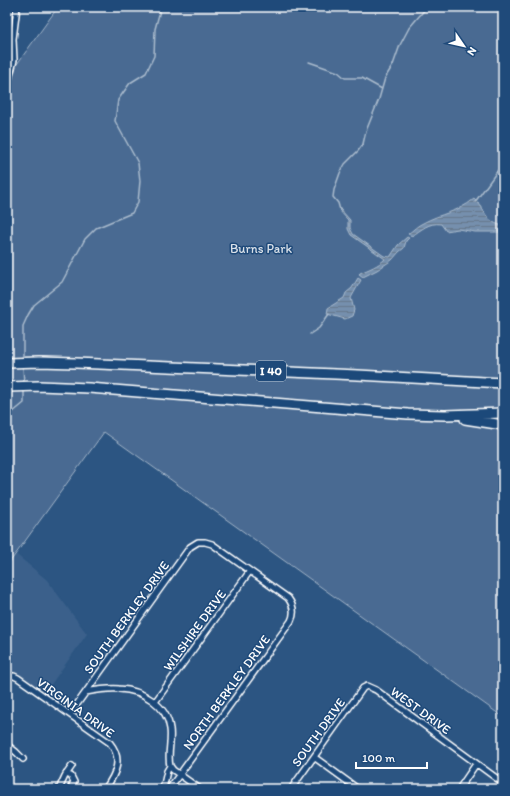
<svg xmlns="http://www.w3.org/2000/svg" width="510" height="796" font-family="Itim,sans-serif">
<style>
.built{fill:#3b618b}
.park{fill:#486b92;stroke:#a4b5c8}
.water{fill:url(#water-rules);stroke:#acbcce}
.lines{fill:none;stroke-linecap:round;stroke-linejoin:round}
.stream{stroke:#acbcce;stroke-width:1.5}
.street-casing{stroke:#fff;stroke-width:8}
.highway-casing{stroke:#fff;stroke-width:12}
.street{stroke:#1f4a7a;stroke-width:5}
.highway{stroke:#1f4a7a;stroke-width:9}
.labels{text-anchor:middle;stroke-width:3;stroke-linejoin:round;paint-order:stroke}
.shield{fill:#1f4a7a;stroke:#bcc9d7;stroke-width:1}
.shield-label{font-size:12px;font-weight:bold;fill:#fff}
.park-label{font-size:13px;fill:#dae1e9;stroke:#1f4a7a}
.street-label{font-size:13px;fill:#fff;stroke:#1f4a7a}
</style>
<defs>
<pattern id="water-rules" width="6" height="5" patternUnits="userSpaceOnUse"><rect width="6" height="5" fill="#748fad"/><path d="M0 2.5h6" fill="none" stroke="#66788b"/></pattern>
</defs>
<rect width="100%" height="100%" fill="#2c5582"/>
<filter id="ink" filterUnits="userSpaceOnUse"><feTurbulence type="fractalNoise" baseFrequency=".025" numOctaves="2"/><feDisplacementMap in="SourceGraphic" scale="8" xChannelSelector="R" yChannelSelector="G"/><feConvolveMatrix kernelMatrix="1 2 1 2 8 2 1 2 1" color-interpolation-filters="sRGB"/></filter>
<g filter="url(#ink)">
<!-- built -->
<path class="built" d="M12,551L47,580L87,634L47,690L7,672V558Z"/>
<!-- park -->
<path class="park" d="M58,7H503V717L104,432L7,566V78Z"/>
<!-- water -->
<path class="water" d="M474,199C483,205 484,217 493,222C496,224 500,225 503,226V232H475L458,229L446,231L441,224C429,222 421,230 412,236L408,234C413,230 418,225 423,223C441,213 457,213 474,199Z
M340,209L350,220V228L353,234L384,256L390,257L398,245L407,237L409,238L406,241L404,248L399,252L392,260L377,270L363,277L359,274L360,273C369,269 378,266 385,259L351,235L348,229V220L339,210Z
M358,278L361,280L351,298L354,310L352,316L345,319L327,314L328,308L344,298L346,293L352,288Z"/>
<g class="lines">
<!-- stream -->
<path class="stream" d="M309,62L338,72L345,78H362L382,89
M475,202L501,166H503
M340,210L338,203L333,197L334,190L340,173L345,164L358,151L363,144L366,131L379,99L385,78L393,65L400,45L409,28L427,7
M310,334L319,328L329,314
M23,360V326L28,315L34,305L62,282L85,239L96,228L132,213L138,202L140,181L138,163L115,121L118,100L130,83L146,73L154,56L155,29L161,7
M23,366L24,384
M7,417L24,403V390"/>
<!-- street casing -->
<g class="street-casing">
<path id="street" d="M7,87L14,60L13,39L17,7
M7,676H14L18,678L110,743C123,759 116,774 105,789
M86,692C97,690 108,688 119,689C143,690 167,705 170,729C172,741 167,754 170,766L167,771L163,789
M155,702L250,571
M70,714L190,547L198,542H205L212,544L288,598C294,606 295,613 291,621L169,789
M7,745L16,752L23,759
M314,757L358,789
M170,766L173,770L200,789
M66,774L71,776L74,782L70,789
M59,789L65,776L72,766
M291,789L363,688L367,686L376,690L503,783
M459,789L476,764"/>
</g>
<!-- highway casing -->
<g class="highway-casing">
<path id="highway" d="M7,363L39,362L76,363L358,375L503,383
M7,387L39,386L89,388L408,414L445,415L503,413
M465,419L503,425"/>
</g>
<!-- street -->
<use href="#street" class="street"/>
<!-- highway -->
<use href="#highway" class="highway"/>
</g>
</g>
<g class="labels">
<!-- shield labels -->
<rect class="shield" x="256" y="361" width="30" height="20" rx="3"/>
<g class="shield-label">
<text x="271" y="375">I 40</text>
</g>
<!-- park labels -->
<g class="park-label">
<text x="261" y="253">Burns Park</text>
</g>
<!-- street labels -->
<g class="street-label">
<text transform="translate(126 617) rotate(-54)" y="5">SOUTH BERKLEY DRIVE</text>
<text transform="translate(194 630) rotate(-54)" y="5">WILSHIRE DRIVE</text>
<text transform="translate(226 692) rotate(-54)" y="5">NORTH BERKLEY DRIVE</text>
<text transform="translate(76 707) rotate(36)" y="5">VIRGINIA DRIVE</text>
<text transform="translate(421 710) rotate(36)" y="5">WEST DRIVE</text>
<text transform="translate(318 732) rotate(-54)" y="5">SOUTH DRIVE</text>
</g>
</g>
<!-- margin -->
<rect width="510" height="796" fill="none" stroke="#1f4a7a" stroke-width="24"/>
<rect x="12" y="12" width="486" height="772" fill="none" stroke="#fff" stroke-width="1.5" filter="url(#ink)"/>
<!-- north arrow -->
<g transform="translate(464 46) rotate(124)" stroke="#1f4a7a" stroke-width="3" paint-order="stroke">
<path d="M0-3L7 15L0 10L-7 15Z" fill="#ffffff"/>
<text y="-6" font-size="11" font-weight="bold" text-anchor="middle" fill="#ffffff">N</text>
</g>
<!-- scale -->
<path d="M356 762v6h71v-6" fill="none" stroke="#ffffff" stroke-width="2"/>
<text x="362" y="762" font-size="12" fill="#ffffff" stroke="#1f4a7a" stroke-width="3" paint-order="stroke">100 m</text>
</svg>
